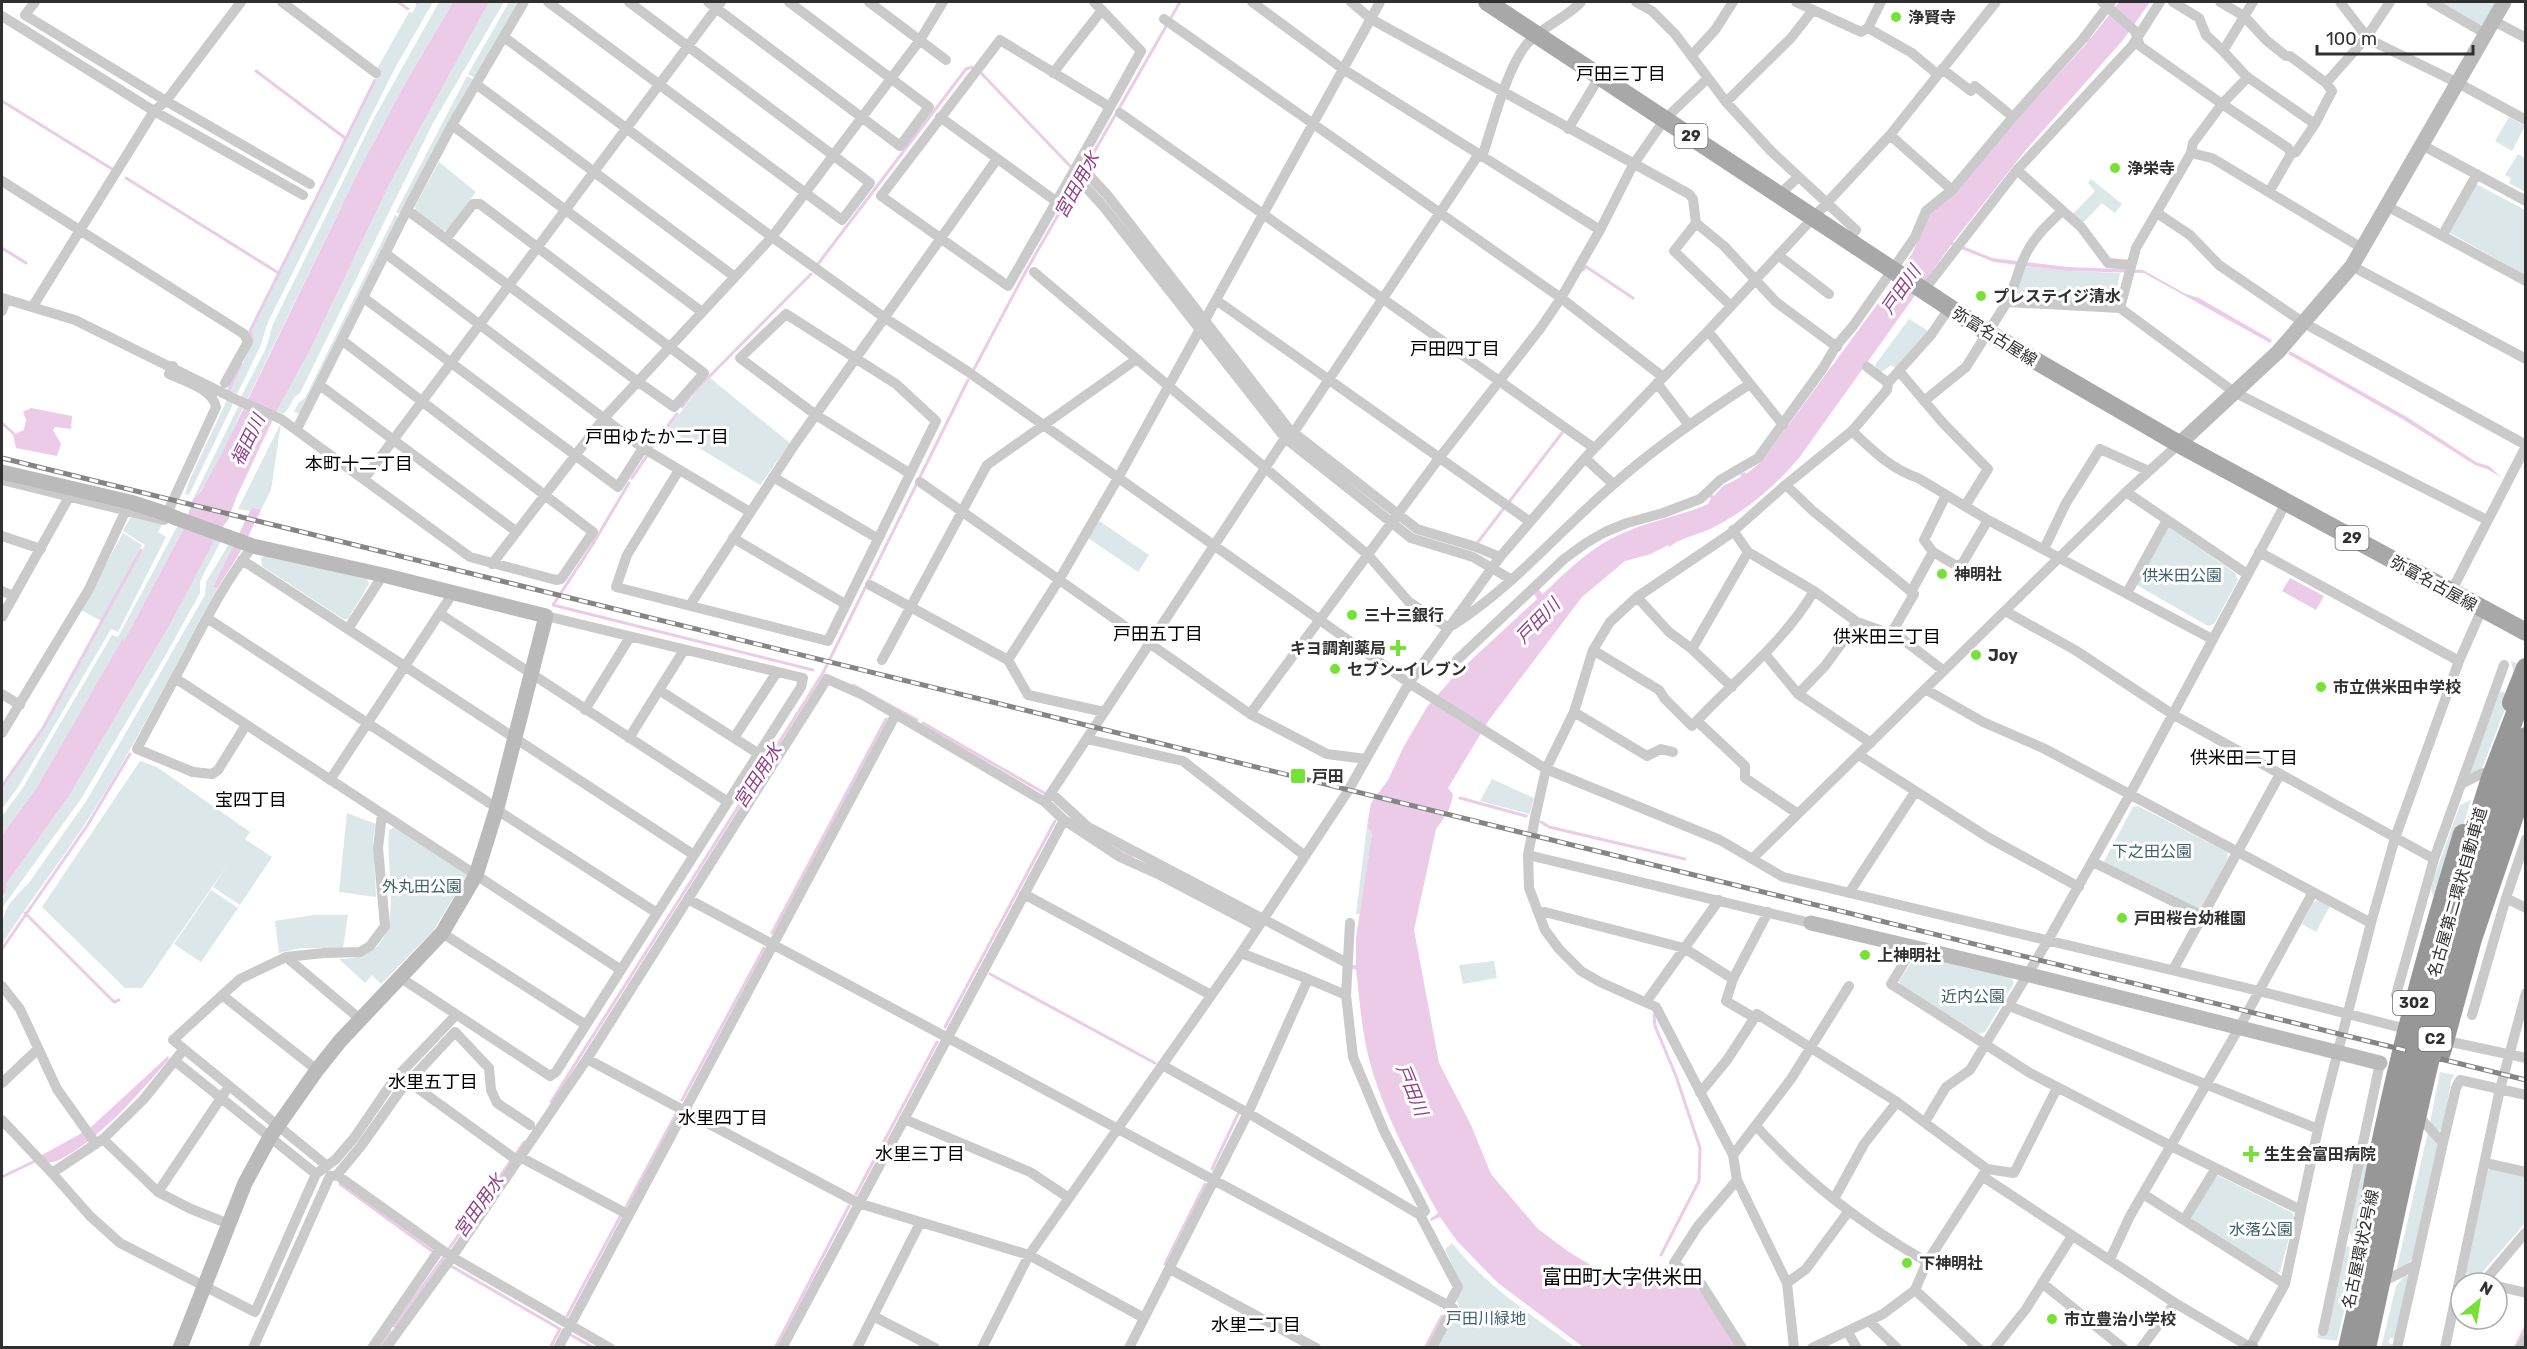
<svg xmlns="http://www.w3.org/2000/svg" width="2527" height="1349" font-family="Rubik,'Noto Sans JP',sans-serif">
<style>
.green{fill:#dbe7e9}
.water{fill:#eccbe9}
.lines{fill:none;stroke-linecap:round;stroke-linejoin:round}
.stream{stroke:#eccbe9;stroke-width:3}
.street{stroke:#cacaca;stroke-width:10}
.secondary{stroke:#bababa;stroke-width:15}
.primary{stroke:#a8a8a8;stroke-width:18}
.highway{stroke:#979797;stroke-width:20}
.rail-casing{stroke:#858585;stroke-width:5}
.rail{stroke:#fff;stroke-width:3;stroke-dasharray:9;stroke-linecap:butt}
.secondary-bridge{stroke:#bababa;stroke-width:15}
.highway-bridge{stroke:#979797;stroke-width:20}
.poi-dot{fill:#75e336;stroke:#fff;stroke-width:2}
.labels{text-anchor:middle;stroke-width:6;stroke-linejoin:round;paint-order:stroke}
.shield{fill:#fff;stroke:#6e6e6e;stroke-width:1.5}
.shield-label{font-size:15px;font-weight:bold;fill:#303030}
.poi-label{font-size:16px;font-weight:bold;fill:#303030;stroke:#fff;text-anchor:start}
.street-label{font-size:16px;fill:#303030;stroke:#fff}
.park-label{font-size:16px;fill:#3d606b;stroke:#fff}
.neighbourhood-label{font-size:18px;fill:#000;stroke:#fff}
.water-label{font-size:18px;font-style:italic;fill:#913e89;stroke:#fff}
.quarter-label{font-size:20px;fill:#000;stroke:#fff}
</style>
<rect width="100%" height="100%" fill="#fff"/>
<!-- green -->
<path class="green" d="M418,2H433L395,68L268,322L260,347L237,394L230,391L253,341L251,330L379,74L377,69L409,12L412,13Z
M439,2H453L407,80L361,166L247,400L241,397L266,348L273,324L374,118Z
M489,2H504L433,123L300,393C291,398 291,408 283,414L277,411L311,348L389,185Z
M509,2H519L475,78L468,74Z
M2437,2H2496L2483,24L2478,26Z
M467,76L474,80L401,215L396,212Z
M2509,117L2525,126L2512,151L2495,141Z
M2518,154L2525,158V192L2509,183L2511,178L2505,175Z
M439,162L476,192L447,230L443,231L415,211V206Z
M2091,179L2122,204L2115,213L2102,203L2082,224L2072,215L2095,191L2088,183Z
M2476,184L2525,210V275L2450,233L2449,231Z
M395,215L400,218L302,415L294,412L298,403L305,398Z
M2025,266L2067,271L2120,273L2114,303L2020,298L2016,292Z
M1909,319L1930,332L1897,369L1891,365L1879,374L1875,365Z
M710,378L790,443L760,485L668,429L696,392Z
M227,400L232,402V406L189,495L185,494L190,479Z
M239,405L243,408C229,437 217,477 193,499Z
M281,423L271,490L261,510L252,507L250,511L238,509Z
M133,513L163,523L158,532L166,537L118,632L111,629L19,786L2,809V788L44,728L145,545L123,531Z
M1098,520L1149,555L1138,572L1088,538Z
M178,525L184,528L124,641H122L37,787L2,835V816L22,789L112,635L118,637Z
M2169,527L2235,573L2238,580L2214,624L2208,626L2135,584Z
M123,533L142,545L101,621L81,610Z
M214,539L221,541L200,581V593L164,658L81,799L2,908C2,899 6,893 6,884L69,796L172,621Z
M229,544L233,546L213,587L217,589C174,667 134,749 85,824C58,865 28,903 2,944C1,913 5,906 28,884L87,800L205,595L206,582Z
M267,554L367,579L369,584L348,619H343L262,566L261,558Z
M2511,661L2522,665L2483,766L2480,771L2469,774L2500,691L2509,694L2515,678Z
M140,761L157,767L250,832L245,839L272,857L240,905L213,887L228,864L142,988H125L42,907Z
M1492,779L1534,798L1530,814L1480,801Z
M2471,800L2439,903L2436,904L2431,890L2433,880L2460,805Z
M2138,806L2227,852L2228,858L2202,907L2196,909L2106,866L2104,861L2133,807Z
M347,813L376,824L373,838L376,897L339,892Z
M1367,826L1372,833L1360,914H1356Z
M395,827L467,875L433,931L381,984L372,975L365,983L339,959C414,959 384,878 389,830Z
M211,890L238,908L201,962L174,944Z
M2319,900L2330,906L2316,932L2302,924L2313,902Z
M314,915H348L343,948H301L279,953L275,921Z
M1919,954L2010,976L2014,983L1985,1032L1979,1034L1901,985L1899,981L1915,957Z
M1494,961L1497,978L1463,984L1459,965Z
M2440,1072L2455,1075L2451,1080L2444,1127L2440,1131L2431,1126V1118Z
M2428,1132L2438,1145L2415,1255L2407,1265L2398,1270L2397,1267Z
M2377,1138L2359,1248L2349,1232L2363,1154Z
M2491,1168L2525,1176V1223L2479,1276L2465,1273L2487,1171Z
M2219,1176L2293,1213L2294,1219L2280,1272L2276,1273L2192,1220L2191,1216L2215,1177Z
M1452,1243C1486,1286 1532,1315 1575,1347L1438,1348L1459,1306L1456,1298L1463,1288L1445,1249Z
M2348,1246L2352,1249L2356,1260L2337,1341L2317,1338L2318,1334L2323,1335L2343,1248Z
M2405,1275L2408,1276L2396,1339L2390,1338L2389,1343L2394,1345L2393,1347L2381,1348L2396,1286Z"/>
<!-- water -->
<path class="water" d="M453,2H489L389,185L311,348L277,411L236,498L228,520L219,531L172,621L69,796L6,884V891L2,898V835L37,787L122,640L124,641L184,528L193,499L202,490L221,455L361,166L407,80Z
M2119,2H2150L2123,40L2025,151L1953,242L1992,258L2068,267L2143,270L2186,294L2199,298L2272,340L2270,343L2144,273L2067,271L1994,262L1951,245L1799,458C1774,487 1750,508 1714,527C1700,535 1680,537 1670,547L1668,545L1651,554L1625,561L1582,597L1489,720L1448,788L1453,794C1451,810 1444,818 1436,829L1414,930L1439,1063L1471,1125L1491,1174L1538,1229L1569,1252L1604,1273L1622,1282H1636L1660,1268C1705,1281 1714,1311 1738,1347H1583L1498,1283L1457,1241L1440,1217L1431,1221L1430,1219L1438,1213C1413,1167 1387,1120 1372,1070C1362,1037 1360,1003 1356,969H1351V965H1356V938L1372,833L1367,826L1371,803L1388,780L1404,746L1427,707L1456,674L1537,599L1534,594L1538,589L1543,594C1569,569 1594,544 1628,531C1654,520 1683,515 1708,504L1711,499L1709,497L1711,494L1714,496L1723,486L1741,477L1740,474L1745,472L1746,474L1761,462L1896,279L1913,252L1928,216L2087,43L2088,37L2091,38Z
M2290,351L2407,417L2476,462L2489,466L2501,477L2487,469L2475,465L2404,420L2288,354Z
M31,408L72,416L71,429L55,427L53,430L61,444L57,456L16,448L13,435L24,430L26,420L23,412Z
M252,507L261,510L242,549L217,589L213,587Z
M2290,578L2324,596L2316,610L2282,591Z
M168,1056L169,1059C139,1093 101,1139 59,1160C53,1163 43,1163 36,1164L33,1160L89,1129Z"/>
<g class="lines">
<!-- stream -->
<path class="stream" d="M398,2L408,9
M417,3L418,2
M256,71L345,138
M981,73L1070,166
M2,101L112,169
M126,178L277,272
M2,248L26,263
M818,264L966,69L972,67
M1583,270L1585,266L1633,298
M252,339L250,331L375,80
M974,369L1026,271L1180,2
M229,390L241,364
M682,407L691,395L811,274
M2,423L14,434
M651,448L677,414
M632,478L648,454
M629,483L591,547L553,605L813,670
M1509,502L1562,433
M1478,542L1504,508
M853,685L917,720
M923,723L1046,794
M2,786L43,728L141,550
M1460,798L1526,816
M1541,822L1549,827L1685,859
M1115,847L1132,857
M25,913L114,1002L119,1000
M772,933L886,719
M2,949L87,826L130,754
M990,974L1155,1063
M1654,1015L1655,1026L1676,1076L1700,1148L1699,1181L1661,1255
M945,1027L1055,821
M682,1100L764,948
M551,1102L823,673L968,380
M516,1154L524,1142
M1212,1169L1238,1114
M2,1177L35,1161
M340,1184L432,1251
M856,1194L937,1042
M626,1207L676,1114
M448,1250L510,1162
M1165,1264L1205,1184
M451,1266L560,1329L550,1348
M567,1316L621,1215
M394,1326L444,1257
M571,1335L594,1348
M379,1348L390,1331
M775,1348L849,1206
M1425,1348L1442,1316
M2515,1348L2526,1326"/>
<!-- street -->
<path class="street" d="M35,2L25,15L166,101L310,184
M282,2L376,73
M548,2L842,220L870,183L629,2
M708,2L900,146L929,107L789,2
M869,2L946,60
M1094,2L1141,51C1098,130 1053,208 1008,286L881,196L1000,40L1110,107
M1252,2L1343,69L1600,230
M1351,2L1371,19L1689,194L1693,199L1696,223L1674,251L1731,306
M1636,2L1652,11L1675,34L1726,102L1771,151L1856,230L1848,240
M1796,2L1861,32L1868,28L1912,53L1937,74
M2102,2L2135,31L2140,46L2222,104L2193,143L2191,153L2136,248L2120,308
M2173,2L2199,18L2206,35L2223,51
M2220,2L2244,16L2266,40L2286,56H2290L2326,83
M2253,2L2223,51L2246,76L2315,124
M2340,2L2367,37
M2431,2L2486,34
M2,16L154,111L303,195
M1164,19L1561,298L1663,377
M2494,21L2526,38
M1868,28L1881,2
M504,37L772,237L885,318L967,371L1409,683L1546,769L1720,840L1783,877L2259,991L2410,1030
M2366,38L2458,83L2526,120
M1692,55L1715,30L1733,2
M1942,69L1971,91L1975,86L2013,117
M1053,73L1102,10
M2248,77L2222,104L2288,148L2291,154
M476,84L735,277
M1726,102L1791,38L1813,10
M1120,113L1594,448
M940,117L1057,202
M452,125L702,312
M1568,129L1600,76
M1890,135L1952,190
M2422,145L2526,201
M2191,153L2212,158L2362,248
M1482,157C1493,125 1506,70 1526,45C1541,27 1565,19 1581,2
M2017,170L2081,227L2108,263L2130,265
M1087,173L1109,197L1289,429L1417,529L1476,547L1500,557
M2,181L244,334L248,342L225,383
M1081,182L1103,206L1285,438L1411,538L1473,557L1512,580
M2269,192L2291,154L2296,152L2315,124L2332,91L2326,83L2366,38L2390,2
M1779,195L1798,177
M2387,206L2526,281
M407,210L637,381L674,407L704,373L480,204H473L446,239
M2157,213L2190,235L2219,265L2304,323L2526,445
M1696,223L1724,246L1776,302L1837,347
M2442,236L2477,174
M1778,255L1829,294
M2352,266L2526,359
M1034,272L1368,555L1409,602L1448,628
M1924,290L2017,170L2132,46L2160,2
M2,298L75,320L237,400L281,419L470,557L556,580L561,579L593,532L343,341
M364,298L618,487L643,448L385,253
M1216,300L1529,521
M2007,302C2015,288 2017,272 2024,258C2032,239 2047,225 2062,211
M33,306L154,111L166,101L241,2
M2,311L6,299
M1708,331L1783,425
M1867,367L1888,383
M1899,371L1943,423L1988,469L1965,506
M1657,383L1688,424
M321,386L517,532
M1924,401L1966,367L2007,302L2120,308L2234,392L2487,520
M297,429L407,210L452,125L524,2
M1852,431C1872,450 1891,469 1918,478L1988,520L2212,639
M643,448L750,512
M1585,458L1613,484
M679,470L627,555L616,587L828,641L936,421L896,384L786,314L740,358L816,415L909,473
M773,477L877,538
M364,479L721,2
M2,480L164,520L216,407C213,389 184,381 169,374L173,366
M920,482L1250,714L1327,754L1366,759
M2126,492L2247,574
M1946,495L1924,540L1933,552L1957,566L1962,564L1988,520
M1733,530L1748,552L1814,591L1857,622L1891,634L1914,594L1813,511L1787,486
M2,536L41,549
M733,538L845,604
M253,546C221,586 199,634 175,678L621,970
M2044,549L2066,503L2100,449L2149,471
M2259,552L2459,661
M242,560L694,855
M492,564L604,418L772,237L920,40L943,2
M870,585L1008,660L1028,695L1104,712
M2,591L14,596
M1911,592L1933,552
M2451,592L2526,446
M2127,593L2167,520
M1637,597L1669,632L1692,649L1732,687
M690,605L795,444L997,159
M2005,611L2075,650L2172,714L2434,859
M440,614L728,802
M2,617L69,497
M207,618L497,808
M1453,625C1514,586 1559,531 1614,484C1657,446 1702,415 1750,384
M348,629L383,575
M1891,634L1901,638L1944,671
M1692,649L1748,552
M1593,650L1659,690L1665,699L1692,726C1733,681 1783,644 1814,591
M1765,654L1798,694L1871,743
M882,660L987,465L1137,359
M1008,660L1059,580L1118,478L1380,2
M1457,660L1564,559L1586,543L1605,532L1627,523L1663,513L1700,499L1720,480L1758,458L1823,368L1836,346L1853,326L1893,269L1915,237L1926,211L1952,190L2013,117L2082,40L2111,2
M175,678L137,749L193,772L212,774L218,770L246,725
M1925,689L1983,722L2043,748L2371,923
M659,690L759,754
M2,694L20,705
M1798,694L1825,666L1857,622
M585,710L630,637
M1574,712L1647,756L1661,749L1673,752
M1250,714L1440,457L1540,329L1561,298L1600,230L1633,165L1665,119L1708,78
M1697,721L1745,766V778L1798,814
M2,733L89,589L126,510
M629,738L684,650
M734,738L777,672
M1087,739L1183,761L1305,856
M1859,755L1989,838L2079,887
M330,780L453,593
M2463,783L2483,773
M1051,793L1088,827L1347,963
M1045,802L1285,438L1294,432L1479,154
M497,810L657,913
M1528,855L1811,923
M1753,858L2126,492L2179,444
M2093,862L2203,916
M1849,893L1915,792
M1024,894L1211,995
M2506,898L2526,839
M688,899L1453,1308L1432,1348
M1537,910L1684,948L1733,979L1768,912
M1350,923L1346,995L1353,1057L1384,1131L1425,1211L1420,1215
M442,933L586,1025
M1913,948L1891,984L2030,1073L2171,1146L2301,1210
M286,957L360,1019
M2173,970L2280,774
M401,978L550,1076L556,1072L801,687L803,678L546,616
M1308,979L1346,995
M1733,979L1726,1001L1755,1018
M2,986L20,1009L57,1089L96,1144
M222,995L317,1070
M2396,995L2434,859L2504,665
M1646,1002L1719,900
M2007,1005L2318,1129
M2472,1015L2506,898L2526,908
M2442,1040L2526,1058
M184,1049L143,1100L103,1139L52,1173L90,1216L120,1243L255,1312L316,1174L335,1160L354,1138L393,1081L456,1015
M587,1059L858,1203L1029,1255L1144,1318
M175,1061L316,1174
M1162,1065L1248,1113L1420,1215L1458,1287L1448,1306
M409,1082L518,1161
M2,1083L38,1049
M1700,1093L1727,1060L1757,1014L1897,1102L1987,1169L1927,1262L1915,1290L1883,1314L1812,1348
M904,1119L1030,1172L1069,1198
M2,1120L52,1173
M2423,1121L2443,1143L2456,1088L2460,1080L2526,1095
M1925,1122L1946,1087L1970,1070L2047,942L2129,796L2287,501
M1756,1126C1808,1183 1861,1224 1927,1262
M103,1139L158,1192L191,1209L229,1224
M1733,1155L1791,1079L1849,986
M520,1157L629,1215
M2485,1163L2526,1172
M326,1165L173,1040L240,979L286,957L324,953L360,952L370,946L385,926L378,848L382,814
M1987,1169L2014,1173L2057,1088
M337,1175L452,1257L610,1348
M1982,1176L2175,1303L2250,1347L2285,1284L2318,1129L2371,923L2395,838L2459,661L2482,609
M1737,1180L1698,1226L1674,1263L1702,1285L1742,1348
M158,1192L225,1092
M2143,1194L2285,1284
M1834,1199L1864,1144L1897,1102
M2184,1220L2216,1168
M2110,1259L2130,1216L2239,1028L2313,892
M1170,1269L1316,1348
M2388,1279L2416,1265
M2460,1279L2483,1283
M1787,1283L1806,1269L1848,1212
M2042,1283L2123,1348
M2483,1283L2526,1232
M2497,1286L2526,1293
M1915,1290L1978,1348
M873,1316L935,1348
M1869,1321L1897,1348
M1847,1331L1857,1348
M2323,1331L2380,1063
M253,1348L330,1176L337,1175L361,1146L400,1091L455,1032L489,1068L491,1090L497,1103L530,1125
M372,1348L440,1249
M386,1348L452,1257L587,1059L827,679L863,695L1045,802L1064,820L1120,857L1160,875L1257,926
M558,1348L896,714
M782,1348L1064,820
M857,1348L920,1223
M982,1348L1029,1255L1241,953L1348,791L1409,683L1500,557L1585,458L1708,331L1890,135L1996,2
M1129,1348L1248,1113L1308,979L1241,953
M1794,1348L1787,1283L1737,1180L1733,1155L1656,1007L1600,982L1581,971L1559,949L1545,930L1529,888L1528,855L1535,818L1546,769L1574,712L1593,650L1610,622L1637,597L1730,534L1782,488L1852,431L1887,390L1888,383L1931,335L1950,307
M1995,1348L2026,1309L2072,1236
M2141,1348L2175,1303
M2397,1348L2443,1143
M2445,1348L2500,1089L2526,993
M2521,1348L2526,1339"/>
<!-- secondary -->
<path class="secondary" d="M2179,444L2278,352L2352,266L2504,2
M2,472L130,502L164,513
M176,518L253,546L383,575L546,616L497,808L476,875L442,933L340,1041L317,1070L270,1137L245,1183L180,1348
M1811,923L2026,974L2380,1063
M2250,1348H2251"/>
<!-- primary -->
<path class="primary" d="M1487,2L1988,333L2179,444L2526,632"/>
<!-- highway -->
<path class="highway" d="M2512,703L2526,668
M2441,1052L2472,939L2526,780
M2360,1257C2369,1214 2375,1170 2385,1126C2406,1028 2433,931 2463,834"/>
<!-- rail casing -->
<g class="rail-casing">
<path id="rail" d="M2,458L2526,1080"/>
</g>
<!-- rail -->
<use href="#rail" class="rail"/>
<!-- secondary-bridge -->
<path class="secondary-bridge" d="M164,513L176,518"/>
<!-- highway-bridge -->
<path class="highway-bridge" d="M2348,1348L2447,919L2491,778L2526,687
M2366,1348C2411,1142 2450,933 2526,737"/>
</g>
<!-- markers -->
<g class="poi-dot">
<circle cx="1896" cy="17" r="6"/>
<circle cx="2115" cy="168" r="6"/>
<circle cx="1981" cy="296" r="6"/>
<circle cx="1942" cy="574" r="6"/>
<circle cx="1352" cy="615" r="6"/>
<path d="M1395 639h6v6h6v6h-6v6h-6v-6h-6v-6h6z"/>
<circle cx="1976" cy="655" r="6"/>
<circle cx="1335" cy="669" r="6"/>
<circle cx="2321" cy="687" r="6"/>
<rect x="1290" y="768" width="16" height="16" rx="3"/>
<circle cx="2122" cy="918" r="6"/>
<circle cx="1865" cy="955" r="6"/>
<path d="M2248 1145h6v6h6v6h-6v6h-6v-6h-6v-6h6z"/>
<circle cx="1907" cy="1263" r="6"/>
<circle cx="2052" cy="1319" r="6"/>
</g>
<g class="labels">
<!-- shield labels -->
<g class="shield">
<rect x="1674.5" y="124" width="33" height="24" rx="4.5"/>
<rect x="2335.5" y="526" width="33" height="24" rx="4.5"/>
<rect x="2393" y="991" width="42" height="24" rx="4.5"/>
<rect x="2418.5" y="1027" width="33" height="24" rx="4.5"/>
</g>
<g class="shield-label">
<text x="1691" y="141">29</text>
<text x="2352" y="543">29</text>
<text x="2414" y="1008">302</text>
<text x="2435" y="1044">C2</text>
</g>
<!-- poi labels -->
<g class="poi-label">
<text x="1908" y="23">浄賢寺</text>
<text x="2127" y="174">浄栄寺</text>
<text x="1993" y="302">プレステイジ清水</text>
<text x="1954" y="580">神明社</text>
<text x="1364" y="621">三十三銀行</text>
<text x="1386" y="654" text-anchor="end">キヨ調剤薬局</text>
<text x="1988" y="661">Joy</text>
<text x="1347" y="675">セブン-イレブン</text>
<text x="2333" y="693">市立供米田中学校</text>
<text x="1312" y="782">戸田</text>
<text x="2134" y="924">戸田桜台幼稚園</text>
<text x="1877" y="961">上神明社</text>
<text x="2264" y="1160">生生会富田病院</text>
<text x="1919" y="1269">下神明社</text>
<text x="2064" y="1325">市立豊治小学校</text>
</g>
<!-- street labels -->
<g class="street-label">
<text transform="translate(1995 336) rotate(32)" y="6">弥富名古屋線</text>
<text transform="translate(2434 583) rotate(29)" y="6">弥富名古屋線</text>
<text transform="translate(2457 892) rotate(-74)" y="6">名古屋第二環状自動車道</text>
<text transform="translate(2360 1249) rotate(-78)" y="6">名古屋環状2号線</text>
</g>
<!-- park labels -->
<g class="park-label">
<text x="2182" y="581">供米田公園</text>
<text x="2152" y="857">下之田公園</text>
<text x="422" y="892">外丸田公園</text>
<text x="1973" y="1002">近内公園</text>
<text x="2261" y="1235">水落公園</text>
<text x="1486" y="1324">戸田川緑地</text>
</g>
<!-- neighbourhood labels -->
<g class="neighbourhood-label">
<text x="1621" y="80">戸田三丁目</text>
<text x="1455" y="355">戸田四丁目</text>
<text x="657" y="443">戸田ゆたか二丁目</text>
<text x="359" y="470">本町十二丁目</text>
<text x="1158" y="640">戸田五丁目</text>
<text x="1887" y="643">供米田三丁目</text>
<text x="2244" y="764">供米田二丁目</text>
<text x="251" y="806">宝四丁目</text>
<text x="433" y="1088">水里五丁目</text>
<text x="723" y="1124">水里四丁目</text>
<text x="920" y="1160">水里三丁目</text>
<text x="1256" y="1331">水里二丁目</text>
</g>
<!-- water labels -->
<g class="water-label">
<text transform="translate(1077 185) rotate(-61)" y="6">宮田用水</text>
<text transform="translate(1901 290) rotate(-55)" y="6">戸田川</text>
<text transform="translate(248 440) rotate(-64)" y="6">福田川</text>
<text transform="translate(1538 621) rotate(-46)" y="6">戸田川</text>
<text transform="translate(758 776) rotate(-57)" y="6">宮田用水</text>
<text transform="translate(1412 1090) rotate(68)" y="6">戸田川</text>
<text transform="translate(479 1206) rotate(-55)" y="6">宮田用水</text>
</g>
<!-- quarter labels -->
<g class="quarter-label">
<text x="1622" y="1284">富田町大字供米田</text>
</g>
</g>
<!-- border -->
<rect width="2527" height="1349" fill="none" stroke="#303030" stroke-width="6"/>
<!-- north arrow -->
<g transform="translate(2479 1301) rotate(30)"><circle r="28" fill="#ffffff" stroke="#acacac" stroke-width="1.5"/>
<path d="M0-4.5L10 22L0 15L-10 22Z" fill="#75e336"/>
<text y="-9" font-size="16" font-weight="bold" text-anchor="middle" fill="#303030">N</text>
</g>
<!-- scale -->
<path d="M2317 45v9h156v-9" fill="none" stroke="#303030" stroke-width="3"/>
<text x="2326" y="45" font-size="18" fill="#303030" stroke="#ffffff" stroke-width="4.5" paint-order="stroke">100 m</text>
</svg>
